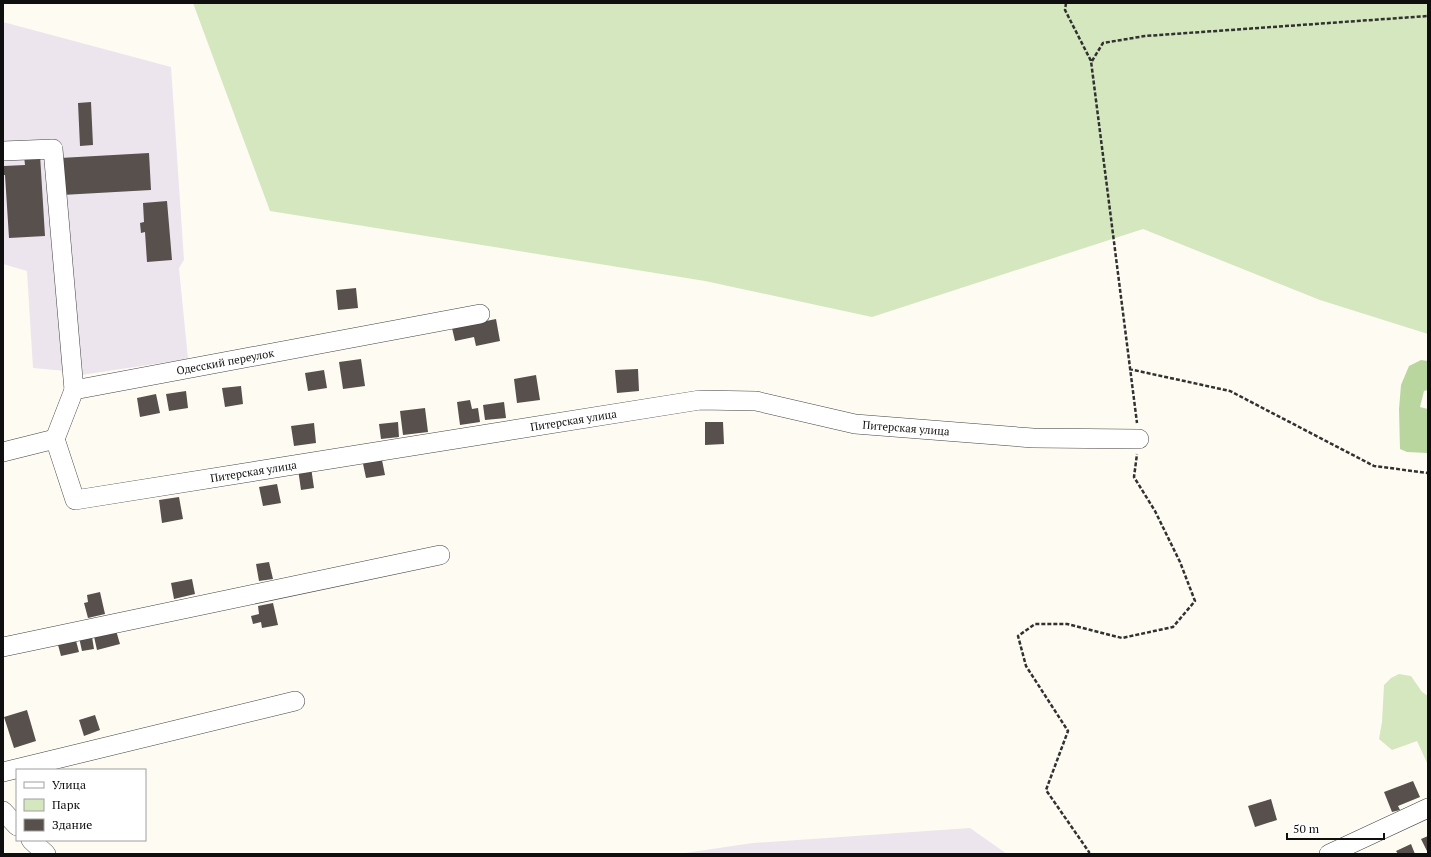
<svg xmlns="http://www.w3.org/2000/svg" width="1431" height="857" font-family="'PT Serif',serif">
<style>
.industrial{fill:#ece5ed}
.green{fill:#d5e7be}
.forest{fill:#bad69f}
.building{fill:#57504d}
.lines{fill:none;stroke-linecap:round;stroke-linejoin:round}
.minor-casing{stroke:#424242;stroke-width:20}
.path{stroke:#313131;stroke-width:2.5;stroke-dasharray:4 2;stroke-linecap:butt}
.minor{stroke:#fff;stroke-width:19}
.labels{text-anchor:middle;stroke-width:4;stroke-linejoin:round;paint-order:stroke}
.street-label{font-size:11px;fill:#0f0f0f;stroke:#fff}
</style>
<rect width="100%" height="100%" fill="#fefbf3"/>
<!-- industrial -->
<path class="industrial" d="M3,22L171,67L184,260L179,268L188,359L81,375L66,371L33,368L27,271L3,264Z
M970,828L1007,854H678L753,843Z"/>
<!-- green -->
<path class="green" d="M193,3H1428V334L1320,300L1143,229L872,317L705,281L270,211Z
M1399,674L1411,676L1422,692L1428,696V765L1417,741L1392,750L1379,739L1382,722L1384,685L1391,678Z"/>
<!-- forest -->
<path class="forest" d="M1421,360L1428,361V390L1424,391L1420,407L1428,409V453L1407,452L1400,449L1399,409L1401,385L1409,366Z"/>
<!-- building -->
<path class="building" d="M91,102L93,145L80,146L78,103Z
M149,153L151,190L62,195L60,158Z
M40,155L45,236L9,238L5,175H3L4,166L25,165L24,156Z
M167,201L172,260L147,262L145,232L141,233L140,223L144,222L143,203Z
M356,288L358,308L338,310L336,290Z
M496,319L500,341L476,346L474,337L455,341L452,328Z
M361,359L365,386L343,389L339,362Z
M638,369L639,391L617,393L615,370Z
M324,370L327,388L308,391L305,373Z
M536,375L540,400L517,403L514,379Z
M241,386L243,404L225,407L222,388Z
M186,391L188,408L169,411L166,394Z
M156,394L160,413L140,417L137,398Z
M470,400L472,409L478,408L480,422L460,425L457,402Z
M504,402L506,418L485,420L483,405Z
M425,408L428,432L403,435L400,411Z
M398,422L399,437L381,439L379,424Z
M705,422H723L724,444L705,445Z
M314,423L316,443L294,446L291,426Z
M381,455L385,475L366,478L362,459Z
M311,467L314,488L301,490L298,469Z
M277,484L281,503L263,506L259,487Z
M179,497L183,519L162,523L159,500Z
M269,562L273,579L259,581L256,564Z
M192,579L195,594L174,599L171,583Z
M100,592L105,614L88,618L84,603L88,602L87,595Z
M273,603L278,625L262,628L261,622L253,624L251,616L259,614L258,606Z
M115,627L120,644L97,650L93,632Z
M91,631L94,649L82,651L78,633Z
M75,637L79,652L61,656L57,641Z
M27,710L36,741L14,748L4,717Z
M95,715L100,730L84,736L79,720Z
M1413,781L1420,797L1398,806L1400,810L1392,812L1384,792Z
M1271,799L1277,820L1255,827L1248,806Z
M1428,836V853L1421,839Z
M1411,844L1415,854H1398L1396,851Z"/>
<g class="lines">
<!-- minor casing -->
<g class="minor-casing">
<g id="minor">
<path d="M3,151L53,149L74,390"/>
<path id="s1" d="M55,439L75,500L700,400L756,401L855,424L1033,438L1139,439"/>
<path id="s2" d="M3,452L55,439L74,390L480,314"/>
<path d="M3,647L440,555"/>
<path d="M3,772L295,701"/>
<path d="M3,811L17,826"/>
<path d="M31,840L46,854"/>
<path d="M1329,854L1428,808"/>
</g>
</g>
<!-- path -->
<path class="path" d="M1066,3L1065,10L1091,61L1137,423
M1092,61L1103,43L1145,36L1428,16
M1129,369L1230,391L1374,466L1428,473
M1089,854V852L1046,790L1068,731L1026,666L1018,636L1035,624H1067L1122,638L1173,627L1195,601L1180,562L1155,511L1134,477L1137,454"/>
<!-- minor -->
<use href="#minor" class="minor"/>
</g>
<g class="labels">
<!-- street labels -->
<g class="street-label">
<text dy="4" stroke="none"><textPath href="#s2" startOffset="260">Одесский переулок</textPath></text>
<text dy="4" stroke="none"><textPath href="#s1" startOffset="569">Питерская улица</textPath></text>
<text dy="4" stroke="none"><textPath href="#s1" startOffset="906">Питерская улица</textPath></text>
<text dy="4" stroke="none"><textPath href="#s1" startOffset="245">Питерская улица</textPath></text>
</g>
</g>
<!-- border -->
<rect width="1431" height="857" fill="none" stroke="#0f0f0f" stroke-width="8"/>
<!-- legend -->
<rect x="16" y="769" width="130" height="72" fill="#ffffff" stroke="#9f9f9f"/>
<rect x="24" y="782" width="20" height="6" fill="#ffffff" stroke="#9f9f9f"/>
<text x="52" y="789" font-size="12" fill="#0f0f0f">Улица</text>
<rect x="24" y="799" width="20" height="12" fill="#d5e7be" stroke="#9f9f9f"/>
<text x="52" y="809" font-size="12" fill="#0f0f0f">Парк</text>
<rect x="24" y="819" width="20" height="12" fill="#57504d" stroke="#9f9f9f"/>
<text x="52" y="829" font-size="12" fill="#0f0f0f">Здание</text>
<!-- scale -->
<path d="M1287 833v6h97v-6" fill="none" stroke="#0f0f0f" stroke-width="2"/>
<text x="1293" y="833" font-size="12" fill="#0f0f0f" stroke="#ffffff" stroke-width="3" paint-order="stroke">50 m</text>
</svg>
